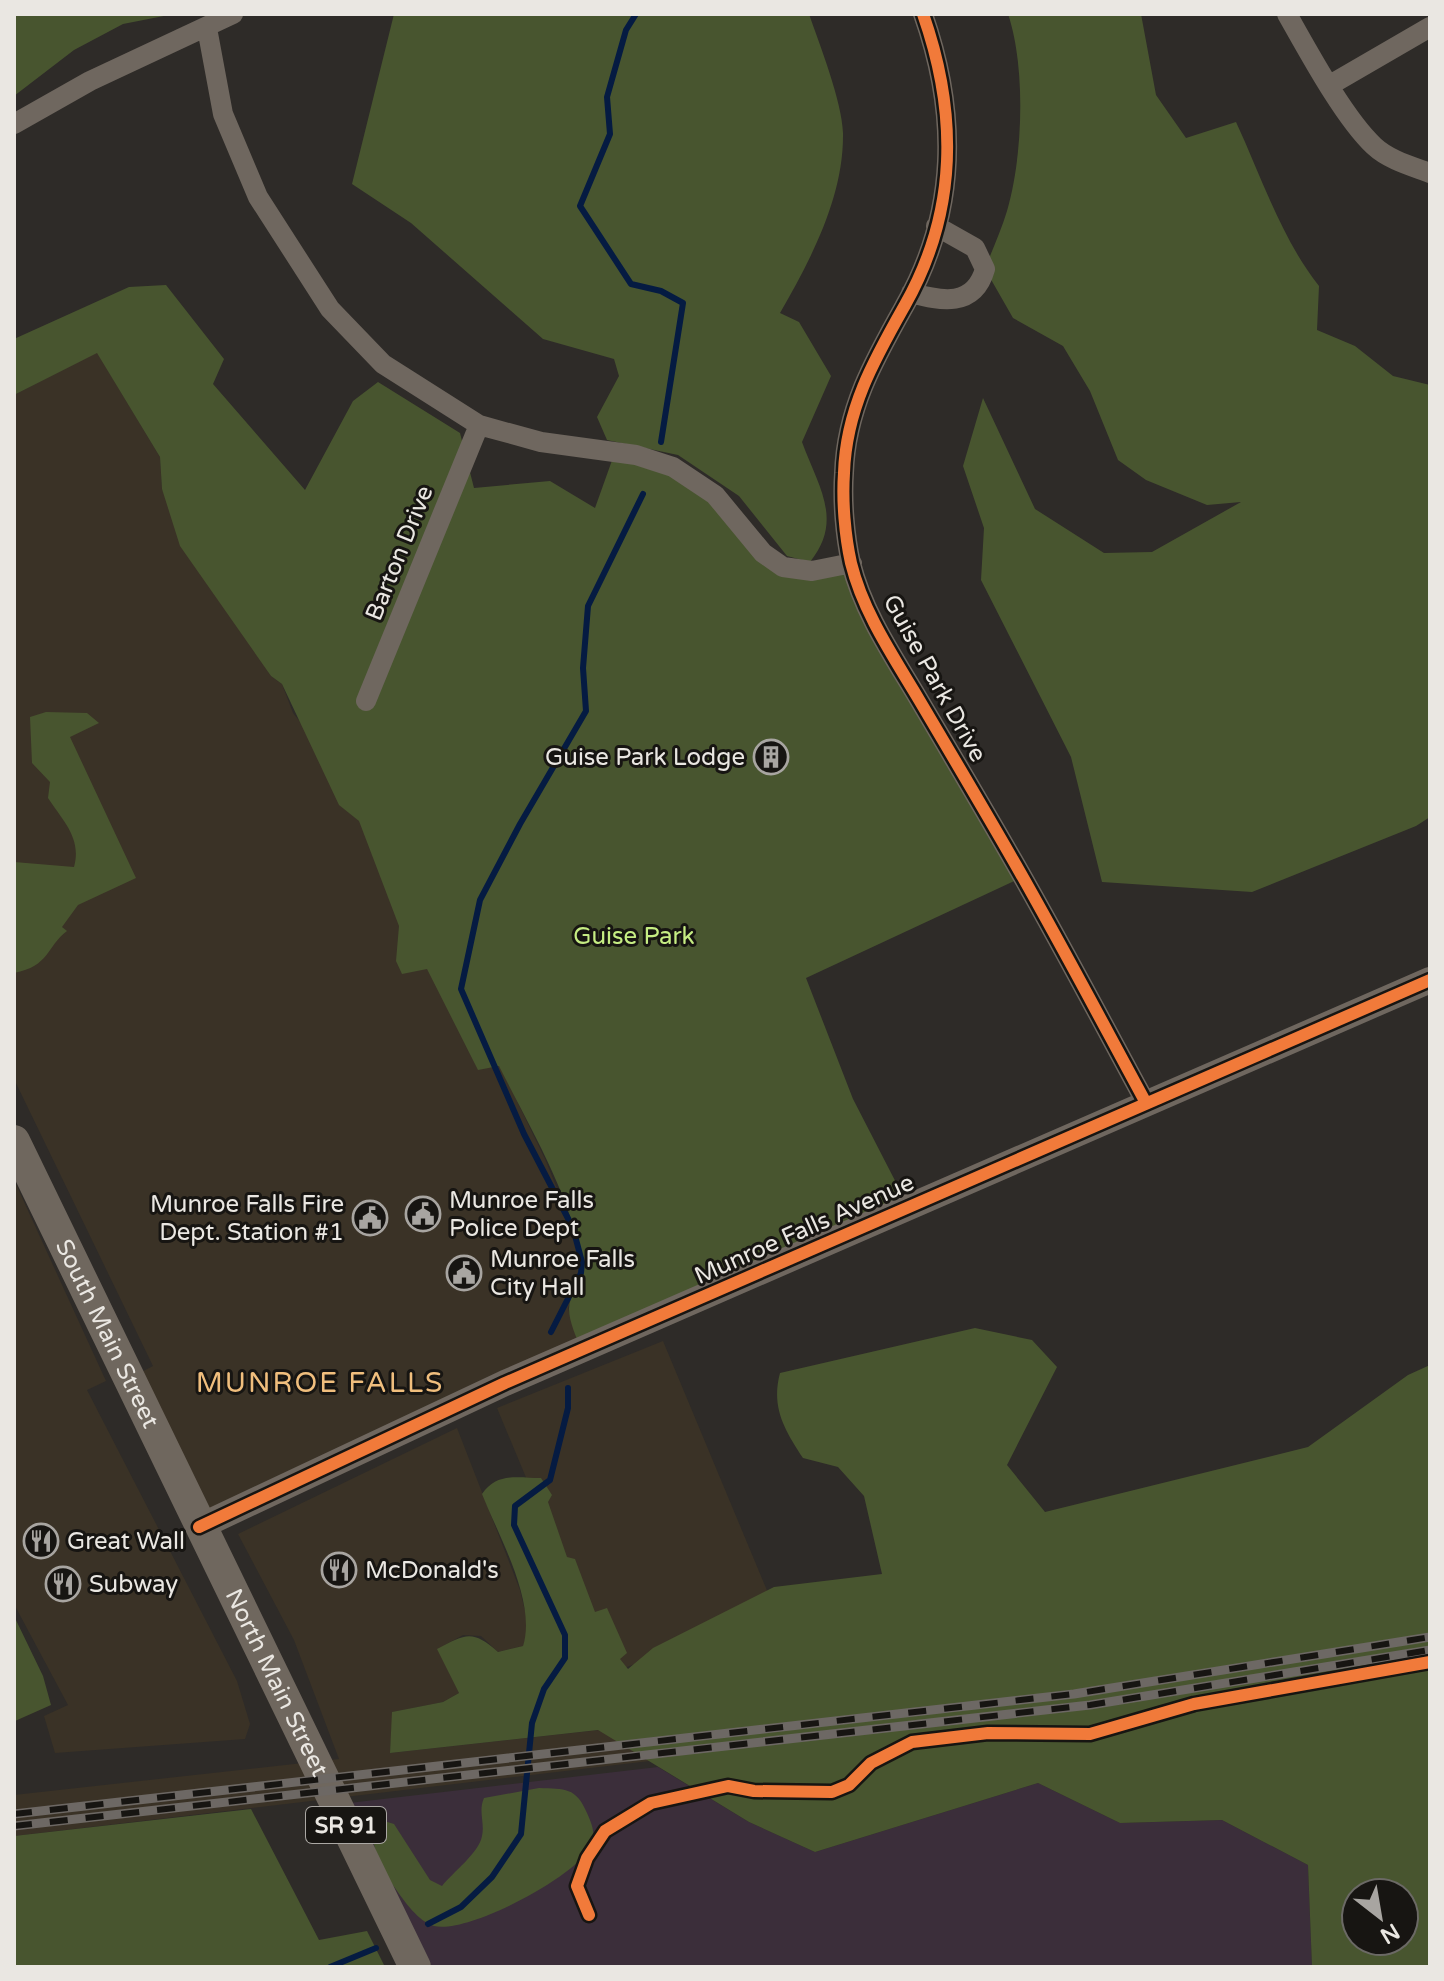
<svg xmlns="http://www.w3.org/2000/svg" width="1444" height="1981" font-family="'Varela Round',sans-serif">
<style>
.built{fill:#3a3226}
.industrial{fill:#3b2e3a}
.green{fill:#48552f;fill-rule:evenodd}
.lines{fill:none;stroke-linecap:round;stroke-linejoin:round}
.stream{stroke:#051b42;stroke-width:6}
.minor{stroke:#6f675f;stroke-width:20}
.tertiary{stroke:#6f675f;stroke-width:26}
.primary{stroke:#6f675e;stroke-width:32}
.rail-casing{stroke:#6d6864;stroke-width:9}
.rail{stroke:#171512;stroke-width:6;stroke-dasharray:18;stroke-linecap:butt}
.cycleway-casing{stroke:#171512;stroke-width:17}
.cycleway{stroke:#f17a3a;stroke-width:12}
.labels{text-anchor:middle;stroke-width:6;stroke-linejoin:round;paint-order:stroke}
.shield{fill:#171512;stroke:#aba8a4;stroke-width:2}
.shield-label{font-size:22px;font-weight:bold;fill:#eae7e2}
.street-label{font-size:24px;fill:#eae7e2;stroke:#171512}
.poi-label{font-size:24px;fill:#eae7e2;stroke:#171512;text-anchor:start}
.park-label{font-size:24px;fill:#c6ed83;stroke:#171512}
.quarter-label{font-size:28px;letter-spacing:2px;fill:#f0be7d;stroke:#171512}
</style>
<rect width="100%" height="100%" fill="#2e2b28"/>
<!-- built -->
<path class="built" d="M97,352L160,457L162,489L271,676L282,684L293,713L361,797L478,1069L500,1066L545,1159L573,1228L583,1275L568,1308L579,1346L199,1527L128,1379L153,1366L14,1079V395Z
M14,1180L106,1381L87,1390L237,1681L250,1724L245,1739L55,1753L44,1716L68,1705L14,1604Z
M663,1341L776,1612L608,1674L497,1408Z
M457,1428L520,1590L529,1628L523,1646L498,1652L481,1636L463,1635L438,1649L459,1693L443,1702L393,1712L390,1753L874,1700L878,1734L14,1836V1795L339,1759L294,1640L238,1534Z"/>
<!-- industrial -->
<path class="industrial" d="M658,1767L749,1822L815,1852L1038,1783L1120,1823L1222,1820L1308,1865L1312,1967H432L349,1803Z"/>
<!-- green -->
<path class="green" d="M14,14H174L123,24L74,50L14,96Z
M394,14H809C820,46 842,101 843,133C844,197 811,259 780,313L799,322L831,376L802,442C818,486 844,520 810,562L787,556L739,496L678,455L607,440L597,417L619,376L614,359L543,339L411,223L352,184Z
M1008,14H1141L1156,95L1186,138L1236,122C1262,178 1281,238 1319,286L1317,330L1355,346L1393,376L1430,385V817L1416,826L1252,892L1102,882L1071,757L981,580L984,528L963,466L983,398L1035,509L1104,553L1152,552L1241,502L1207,505L1146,480L1118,460L1090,391L1063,346L1013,318L985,269C992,250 1001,231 1007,211C1023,157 1026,67 1008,14Z
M166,285L224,359L213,384L305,490L353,401L378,382L460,433L474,488L550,481L595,508L615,452L673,467L783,567L852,563L1023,877L806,978L853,1099L905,1200L581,1350C577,1338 569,1322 569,1309C569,1293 585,1281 582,1263C571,1195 530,1128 499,1066L478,1070L427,969L402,974L396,961L399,926L359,821L339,805L282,684L271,676L180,546L162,489L160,457L97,353L14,395V339L129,287Z
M46,712L87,713L99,723L70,737L136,878L78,905L62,927L67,931C46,947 50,966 14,973V862L74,867C82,838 63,821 48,798L50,782L32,763L30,717Z
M975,1328L1032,1340L1057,1367L1007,1465L1045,1512L1308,1447L1408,1375L1430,1365V1967H1312L1308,1865L1222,1820L1120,1823L1038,1783L815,1852L749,1822L598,1730L390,1753L392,1712L443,1702L459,1693L437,1649C466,1634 472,1629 498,1652L523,1646C537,1602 498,1535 482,1494C497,1472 518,1478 541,1478L552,1495L548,1502L567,1557L575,1559L595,1612L607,1608L627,1653L620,1659L628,1669L653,1648L774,1587L882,1574L864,1496L838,1467L803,1458C784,1429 771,1407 780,1373ZM1356,1893H1404V1941H1356Z
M14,1616L43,1676L51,1705L15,1721Z
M539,1788C565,1789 576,1787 587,1813C592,1824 597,1836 590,1848C573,1878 468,1934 434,1926C419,1922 404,1901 395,1888C384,1874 369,1843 373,1826L384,1821L394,1824L430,1880L442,1886C453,1872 479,1853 482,1836C485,1823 478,1811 484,1798Z
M251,1809L319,1940L367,1931L385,1967H14V1836Z"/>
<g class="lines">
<!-- stream -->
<path class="stream" d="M636,14L626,30L607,97L610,134L580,206L631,284L661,291L683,303L661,442
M551,1332L581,1273L582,1262L573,1228L524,1134L461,989L480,900L520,824L586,711L583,668L588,606L643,494
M428,1924L461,1907L492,1877L521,1834L532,1723L544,1689L565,1658V1635L514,1525L515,1506L550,1480L568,1408V1388
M330,1967L376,1948"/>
<!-- minor -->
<path class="minor" d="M923,14C958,114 958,211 905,305C874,360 846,409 844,473C842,501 845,536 851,563C863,612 893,656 918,698C950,752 982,806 1013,860C1059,940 1102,1022 1146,1103
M1287,14C1308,51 1344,118 1374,146C1389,160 1411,166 1430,173
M207,28L223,114L258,197L330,309L383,364L479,425L541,442L636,455L673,467L715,495L763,553L783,567L812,571L852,563
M1330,85L1430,27
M14,124L90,81L233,14
M911,293C941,301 974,308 985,269L975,248L936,226
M366,701L479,425"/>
<!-- tertiary -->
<path class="tertiary" d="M199,1527L505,1383L1430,980"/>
<!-- primary -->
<path class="primary" id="s1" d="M14,1141L415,1967"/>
<!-- rail casing -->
<g class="rail-casing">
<path id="rail" d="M14,1814L1074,1694L1430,1637
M14,1826L1090,1705L1430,1650"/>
</g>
<!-- rail -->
<use href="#rail" class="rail"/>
<!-- cycleway casing -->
<g class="cycleway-casing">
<path id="cycleway" d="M923,14C958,114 958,211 905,305C874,360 846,409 844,473C842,501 845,536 851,563C863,612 893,656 918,698C950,752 982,806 1013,860C1059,940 1102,1022 1146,1103
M199,1527L505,1383L1430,980
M589,1915L577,1886L587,1858L605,1831L651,1803L728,1786L754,1791L832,1792L849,1785L871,1763L912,1742L988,1733L1090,1734L1194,1704L1430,1662"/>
</g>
<!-- cycleway -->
<use href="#cycleway" class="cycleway"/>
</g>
<!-- icons -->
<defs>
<g id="building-ring" transform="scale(1.8)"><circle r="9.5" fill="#171512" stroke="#a8a5a1" stroke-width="1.5"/><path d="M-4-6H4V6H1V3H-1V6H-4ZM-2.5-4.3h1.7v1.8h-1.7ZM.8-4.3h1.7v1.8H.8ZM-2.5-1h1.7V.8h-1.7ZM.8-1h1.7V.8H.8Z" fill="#a8a5a1"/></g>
<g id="civic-ring" transform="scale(1.8)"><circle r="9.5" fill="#171512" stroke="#a8a5a1" stroke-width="1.5"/><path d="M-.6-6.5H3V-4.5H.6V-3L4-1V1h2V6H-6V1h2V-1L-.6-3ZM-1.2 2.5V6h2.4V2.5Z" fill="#a8a5a1"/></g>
<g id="restaurant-ring" transform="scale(1.8)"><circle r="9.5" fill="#171512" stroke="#a8a5a1" stroke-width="1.5"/><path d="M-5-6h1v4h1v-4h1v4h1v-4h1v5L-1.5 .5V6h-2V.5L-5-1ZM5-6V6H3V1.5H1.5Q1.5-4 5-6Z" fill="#a8a5a1"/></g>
</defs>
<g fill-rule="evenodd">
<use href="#building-ring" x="771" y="757"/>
<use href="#civic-ring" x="423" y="1214"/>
<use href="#civic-ring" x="370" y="1218"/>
<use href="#civic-ring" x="464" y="1273"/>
<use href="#restaurant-ring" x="41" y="1541"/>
<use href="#restaurant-ring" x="339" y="1570"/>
<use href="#restaurant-ring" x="63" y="1584"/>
</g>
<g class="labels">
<!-- shield labels -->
<rect class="shield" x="306" y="1807" width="80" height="36" rx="6"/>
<g class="shield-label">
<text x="346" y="1833">SR 91</text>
</g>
<!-- street labels -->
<g class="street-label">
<text transform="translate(399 553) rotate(-68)" y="8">Barton Drive</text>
<text transform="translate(935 678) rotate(61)" y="8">Guise Park Drive</text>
<text transform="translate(804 1229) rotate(-24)" y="8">Munroe Falls Avenue</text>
<text dy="8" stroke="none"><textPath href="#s1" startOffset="214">South Main Street</textPath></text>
<text dy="8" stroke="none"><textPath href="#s1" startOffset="602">North Main Street</textPath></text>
</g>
<!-- poi labels -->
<g class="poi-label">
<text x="745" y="765" text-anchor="end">Guise Park Lodge</text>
<text x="449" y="1208">Munroe Falls<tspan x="449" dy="28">Police Dept</tspan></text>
<text x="344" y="1212" text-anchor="end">Munroe Falls Fire<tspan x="344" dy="28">Dept. Station #1</tspan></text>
<text x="490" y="1267">Munroe Falls<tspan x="490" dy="28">City Hall</tspan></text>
<text x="67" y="1549">Great Wall</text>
<text x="365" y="1578">McDonald's</text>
<text x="89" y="1592">Subway</text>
</g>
<!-- park labels -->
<g class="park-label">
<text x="634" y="944">Guise Park</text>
</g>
<!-- quarter labels -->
<g class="quarter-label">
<text x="320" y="1392">MUNROE FALLS</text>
</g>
</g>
<!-- border -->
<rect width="1444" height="1981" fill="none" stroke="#eae7e2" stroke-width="32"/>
<!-- north arrow -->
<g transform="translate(1380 1917) rotate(149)"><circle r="38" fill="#171512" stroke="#6b6965" stroke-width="2"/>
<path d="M0-6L14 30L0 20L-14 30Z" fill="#a8a5a1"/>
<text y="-12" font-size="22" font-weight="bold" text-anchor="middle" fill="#eae7e2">N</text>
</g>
</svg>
